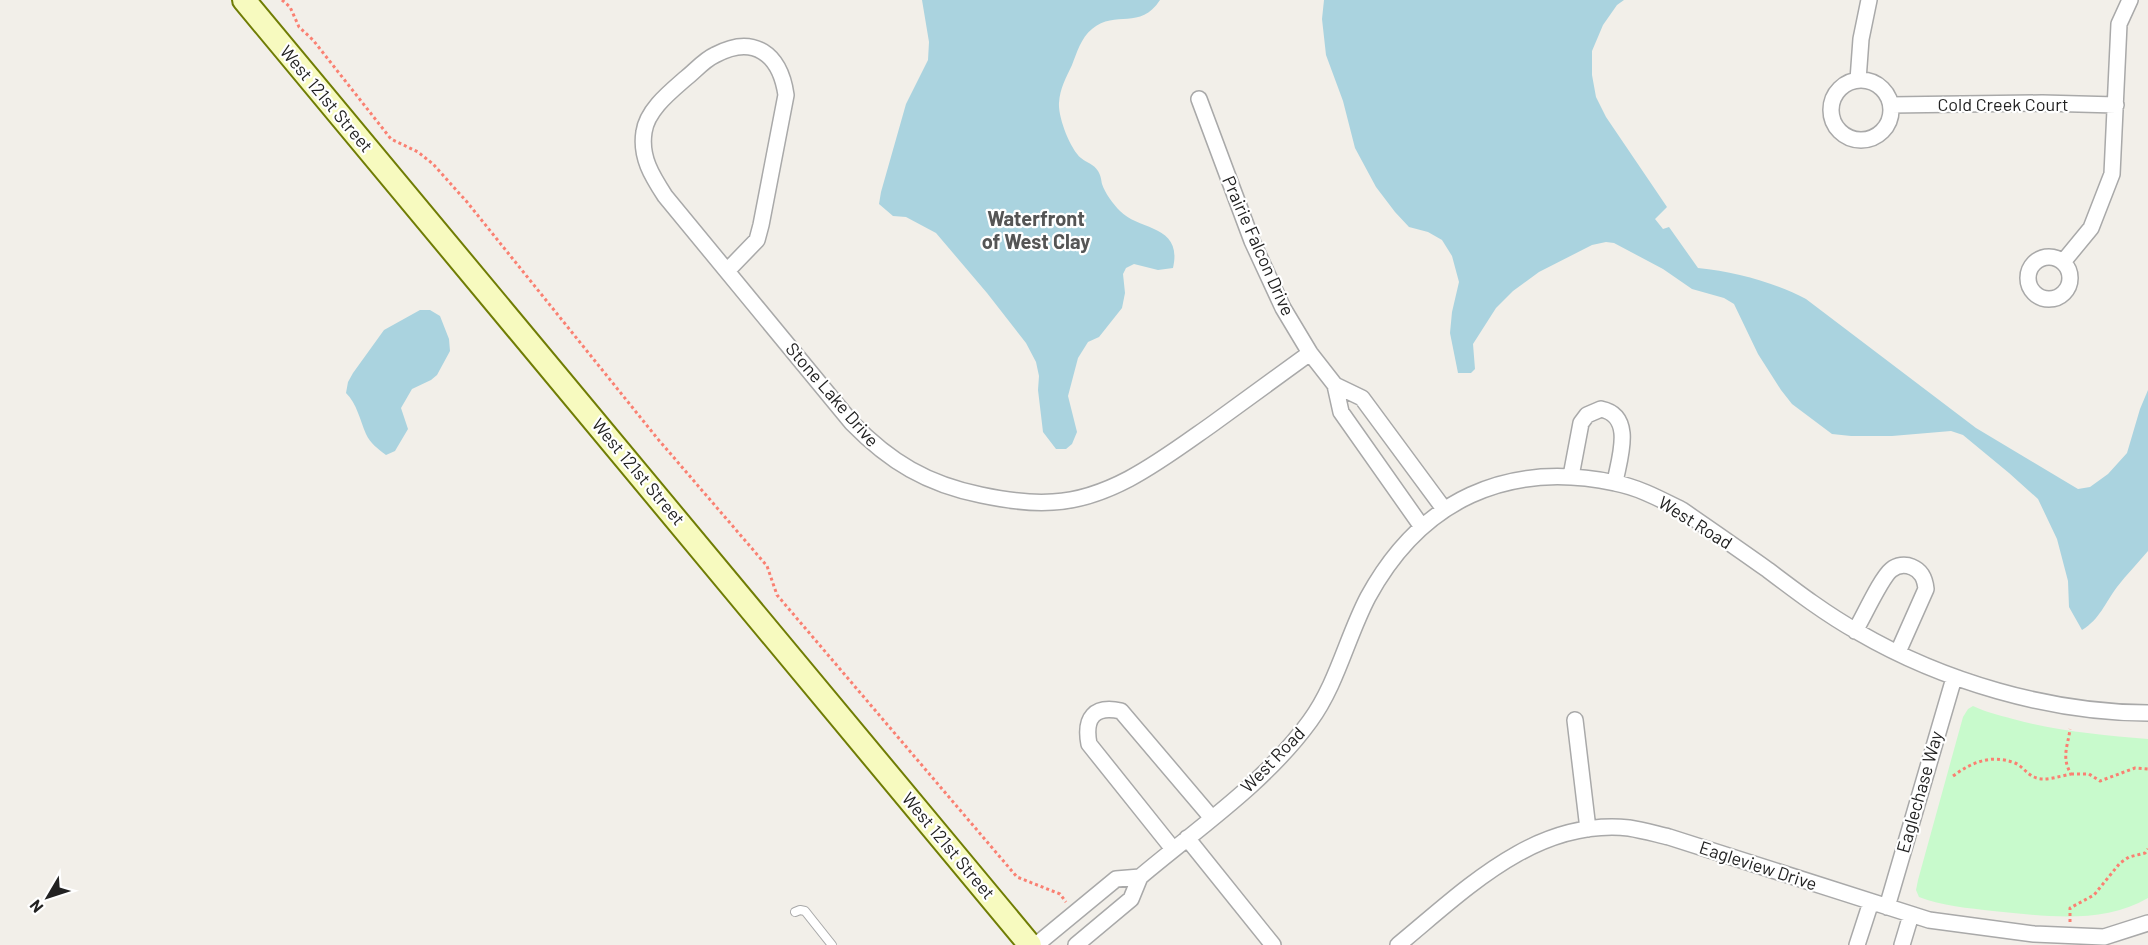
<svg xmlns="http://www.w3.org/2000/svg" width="2148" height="945" font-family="Barlow,sans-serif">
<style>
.park{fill:#c8facc}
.water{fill:#aad3df}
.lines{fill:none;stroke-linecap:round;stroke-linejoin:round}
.lane-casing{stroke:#a9a9a9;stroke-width:10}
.street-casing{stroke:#a9a9a9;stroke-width:18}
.secondary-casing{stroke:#707d05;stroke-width:26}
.path{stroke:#fa8072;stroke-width:3;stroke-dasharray:3 3;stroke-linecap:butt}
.lane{stroke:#fff;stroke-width:8}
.street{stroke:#fff;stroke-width:15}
.secondary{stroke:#f7fabf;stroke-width:22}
.labels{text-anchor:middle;stroke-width:4.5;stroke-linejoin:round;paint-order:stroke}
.street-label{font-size:18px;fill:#222;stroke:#fff}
.neighbourhood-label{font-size:20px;font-weight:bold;fill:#555;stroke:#fff}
</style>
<rect width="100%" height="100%" fill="#f2efe9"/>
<!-- park -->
<path class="park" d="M1973,706C1985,712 1999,715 2013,719C2057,731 2102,735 2148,739V898C2101,925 2044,916 1993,911C1969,908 1941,906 1919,897L1916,890L1918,880L1963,717L1968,709Z"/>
<!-- water -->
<path class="water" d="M922,0H1160C1140,31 1116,9 1092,29C1081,38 1077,52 1072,65C1066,78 1060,88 1059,103C1058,117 1070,149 1081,158C1087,163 1094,164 1098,171C1101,176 1101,179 1102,184C1105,193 1113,204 1120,211C1139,231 1183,224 1173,268L1158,270L1134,264L1126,268L1123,274L1125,293L1122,308L1099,337L1088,342L1078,358L1068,396L1077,432L1072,444L1066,449H1056L1043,432L1038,390L1039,376L1036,362L1026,343L987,293L936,233L906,217L893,216L879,204L881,192L906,104L928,60L929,42Z
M1324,0H1624L1617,5L1603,25L1592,51V75L1596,97L1606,117L1667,207L1655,219L1663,229L1669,227L1698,268C1736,272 1773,282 1806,299L1976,428L2078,489L2090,487L2108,474L2127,453L2140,409L2148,390V551C2138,563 2127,574 2117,587C2105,603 2100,619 2082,630L2069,607L2068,581L2057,539L2038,499L2009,473L1963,435L1951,431L1892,436H1851L1832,434L1792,404L1781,390L1758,354L1734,304L1724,298L1692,289L1663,269L1614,243L1606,242L1592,245L1539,272L1513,291L1496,308L1473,344L1475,369L1471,373H1458L1450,333L1452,312L1459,282L1452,256L1442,240L1428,232L1409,227L1395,212L1376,187L1355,148L1343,101L1326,55L1322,19Z
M420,310H430L440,316L449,339L450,351L437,375L431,380L412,389L401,408L408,429L395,451L386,455C378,449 370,443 366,434C360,420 357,404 346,393L348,382L353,373L384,330Z"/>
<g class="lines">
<!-- lane casing -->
<g class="lane-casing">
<path id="lane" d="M795,912L800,910L805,911L832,945"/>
</g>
<!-- street casing -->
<g class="street-casing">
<path id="street" d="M1858,80L1861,39L1869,0
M1831 110a30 30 0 1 1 60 0a30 30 0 1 1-60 0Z
M1199,99L1252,241L1283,308L1310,353L1335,385L1341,412L1422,527
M1891,105L2042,103L2116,105
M2028 278a21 21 0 1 1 42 0a21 21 0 1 1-42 0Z
M2063,262L2091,228L2112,174L2119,24L2130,0
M727,271L757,240L761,225L786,95C780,54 754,34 715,55C704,60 695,71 686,78C670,92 647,110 644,132C640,157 652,176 665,196L852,423C890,462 927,484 981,495C1005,500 1029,504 1053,502C1112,499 1164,458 1211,425C1244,401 1277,377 1310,353
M1335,385L1362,398L1444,509
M1571,476L1581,423L1587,415L1601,409C1635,416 1619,459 1615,482
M1855,631C1863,618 1881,578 1891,570C1897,565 1905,564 1912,567C1922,571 1925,579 1926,589L1898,652
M1575,720L1588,829
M1187,838L1273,945
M1173,849L1089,744C1084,718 1094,705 1121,711L1211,817
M1887,907L1954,678
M1036,945L1116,879L1140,877
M1076,945L1131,899L1140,877C1198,828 1265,783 1310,721C1337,684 1347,637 1368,597C1421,500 1507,460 1615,483C1638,487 1662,500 1682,510C1711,530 1740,550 1768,570C1797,592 1826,614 1858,632C1942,681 2050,713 2148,713
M1398,945C1465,890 1535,818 1629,828C1642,830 1656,834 1669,837L1929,920L2034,934L2104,937L2148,923
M1857,945L1871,902
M1902,945L1911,915"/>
</g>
<!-- secondary casing -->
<g class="secondary-casing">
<path id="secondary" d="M244,0L1030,945"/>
</g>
<!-- path -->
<path class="path" d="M282,0L290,7L299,27L313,40L391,139L418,152L433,164L467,202L657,438L767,566L777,595L1017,877L1060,894L1066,902
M2071,774H2089L2100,781L2135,768L2148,769
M1953,776C1972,762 1991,754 2015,763C2022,766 2027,774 2034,777C2044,782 2060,776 2071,774C2061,757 2068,746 2070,729
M2070,922V908L2094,895L2120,863L2129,857L2145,853L2148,849"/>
<!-- lane -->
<use href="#lane" class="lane"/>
<!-- street -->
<use href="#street" class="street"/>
<!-- secondary -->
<use href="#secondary" class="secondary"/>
</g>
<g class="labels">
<!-- street labels -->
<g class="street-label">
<text transform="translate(326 99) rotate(50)" y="6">West 121st Street</text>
<text x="2003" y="111">Cold Creek Court</text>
<text transform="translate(1258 246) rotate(66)" y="6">Prairie Falcon Drive</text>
<text transform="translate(832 395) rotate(49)" y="6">Stone Lake Drive</text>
<text transform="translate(638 472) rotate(50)" y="6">West 121st Street</text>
<text transform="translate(1695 523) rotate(32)" y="6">West Road</text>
<text transform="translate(1273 760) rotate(-46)" y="6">West Road</text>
<text transform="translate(1920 792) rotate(-74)" y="6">Eaglechase Way</text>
<text transform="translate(948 846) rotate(50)" y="6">West 121st Street</text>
<text transform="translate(1758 866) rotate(18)" y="6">Eagleview Drive</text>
</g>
<!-- neighbourhood labels -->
<g class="neighbourhood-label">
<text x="1036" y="226">Waterfront<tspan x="1036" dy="23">of West Clay</tspan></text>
</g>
</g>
<!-- north arrow -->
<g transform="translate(48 897) rotate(231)" stroke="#ffffff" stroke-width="4.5" paint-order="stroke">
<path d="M0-4.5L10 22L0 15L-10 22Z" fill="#222222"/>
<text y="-9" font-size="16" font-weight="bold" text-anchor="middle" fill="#222222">N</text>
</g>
</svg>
